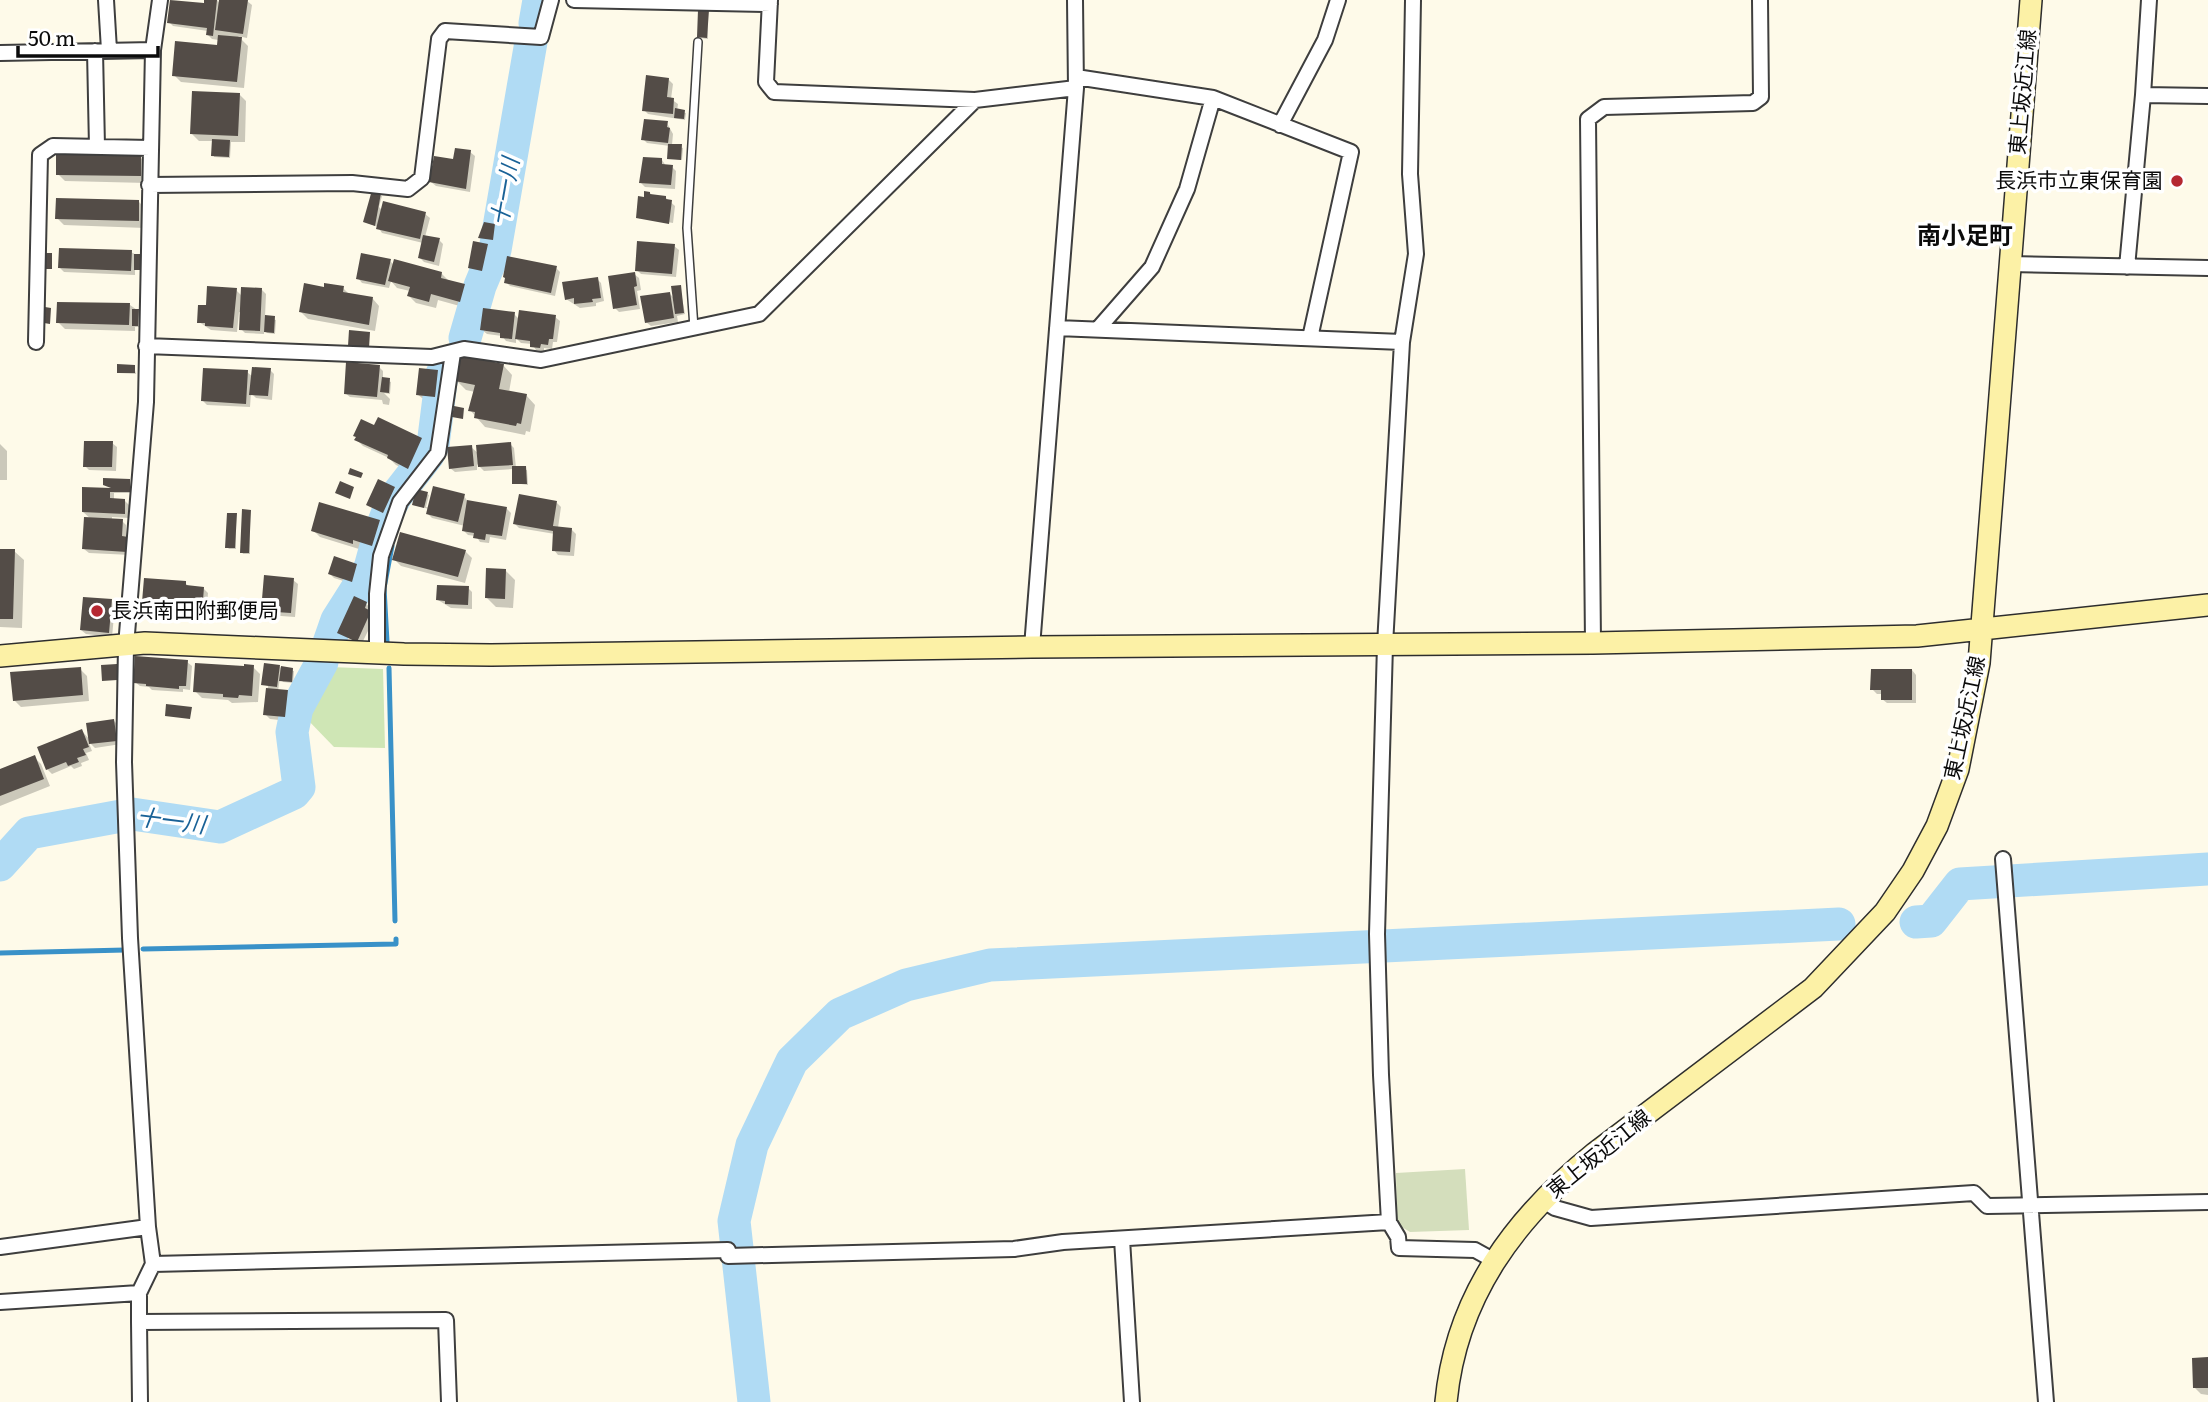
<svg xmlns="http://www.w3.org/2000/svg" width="2208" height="1402" font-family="Literata,'Noto Sans JP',serif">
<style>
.green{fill:#cfe6b5}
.cemetery{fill:#d4debc}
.shadow{fill:#0003}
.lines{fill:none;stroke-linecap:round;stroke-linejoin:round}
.stream{stroke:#3991c8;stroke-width:5}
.river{stroke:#b0dbf4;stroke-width:33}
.building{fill:#534c47}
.lane-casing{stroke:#3e3e3e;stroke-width:10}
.street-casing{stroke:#3e3e3e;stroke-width:18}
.secondary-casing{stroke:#2d2d2d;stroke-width:24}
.lane{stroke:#fff;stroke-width:7}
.street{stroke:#fff;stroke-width:14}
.secondary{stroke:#fcf1a6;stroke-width:21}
.poi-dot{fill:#b52831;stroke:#fff;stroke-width:2.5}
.labels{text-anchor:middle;stroke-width:7;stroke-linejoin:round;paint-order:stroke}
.street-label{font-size:21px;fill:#0b0b0b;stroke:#fff}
.poi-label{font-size:21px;fill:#0b0b0b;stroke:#fff;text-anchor:end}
.water-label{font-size:23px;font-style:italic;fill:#196297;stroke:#fff}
.quarter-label{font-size:24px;font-weight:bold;fill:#0b0b0b;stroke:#fff}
</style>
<rect width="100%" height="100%" fill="#fefae9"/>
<!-- green -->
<path class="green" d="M330,667L383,669L385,748L334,747L305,717Z"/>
<!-- cemetery -->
<path class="cemetery" d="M1465,1169L1469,1230L1410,1232L1397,1224L1396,1173Z"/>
<!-- shadow -->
<path class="shadow" d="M206,0H217L220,4L221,0H240L247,1L252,5L247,38L238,36L248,46L244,88L181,82L174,75L219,47V40L212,39L208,35V31L173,26L169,22L205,5Z
M708,12V39L700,38L698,37Z
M668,79L673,84L671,99L678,104L677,111L686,113L685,120L648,114L644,110Z
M239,94L246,101L245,142H231L230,158L214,157L213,141H199L192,134Z
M667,123L673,134L672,145L683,148L682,160L669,158L670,146L647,143L643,139Z
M470,152L475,156L470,192L436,186L431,182L455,161Z
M140,157L147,164V183L65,181L58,174Z
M662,160L666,166L672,167L676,171L675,189L645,187L640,182Z
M650,193L653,196L666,198L675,206L673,223L640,217V219L638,217Z
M380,195L382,196L379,207L382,210L425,214L430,218L425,237L439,240L443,244L439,266L424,262L420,258L423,243L382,233L378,227L365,222Z
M139,202L146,209L145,228L64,225L57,218Z
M495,226V241L481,237Z
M487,246L491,250L486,274L474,272L469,268Z
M674,246L679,250L676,277L641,274L637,270Z
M131,252L142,258V271L135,268V275L64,272L60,268Z
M390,261L394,265L441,273L448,280L464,286L471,293L467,308L438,300L436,308L416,303L409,296L410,291L397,288L391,281L389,288L362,283L358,278Z
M556,268L560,272L555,296L510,286L506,282Z
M634,274L639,278L641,290L637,291L640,309L619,312L615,308Z
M597,279L601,283L604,301L596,303V306L580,308L566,299Z
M680,287L685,314L677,316L678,322L651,326L646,322L669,293L675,299Z
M343,288L350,295L373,299L379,306L375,331L308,319L301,312L326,289Z
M236,290L243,297L262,290L266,294L265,317L276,320L275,334L267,333L264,330V334L245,333L241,329L242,313L239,312L237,332L211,330L199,322L207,307Z
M130,305L140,312L139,327H135V331L65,329L58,322Z
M514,314L519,319L555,317L560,321L557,342H553L552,349L544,348V352L536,350L532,344L521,343L516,338V343L506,341L502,336L487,334L482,330Z
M503,365L512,375L509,392L526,395L535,405L530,432L526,431L525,435L485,427L470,410L475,392L466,390L456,380Z
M134,367L136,374L119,373Z
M379,367L383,371V379L391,382L390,394L384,393L390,399L389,405L383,404L382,400L350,397L345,393Z
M270,370L274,374L272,400L256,398L251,393L250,407L207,405L203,401L247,372L253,377Z
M437,372L441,376L439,400L422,398L417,394Z
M421,439L428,446L415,474L396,465L389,458L363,446L357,440Z
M112,443L117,447L116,471L89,470L85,466Z
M0,444L7,451V480H0Z
M510,444L514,448L516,468L527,470L528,485L514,483L513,469L484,471L477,464V470L455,472L450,468L471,447L479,454Z
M129,481L131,493H114V500L125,501L129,505V518L112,517V520L122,521L126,525V538L131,555L89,553L84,549L91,519L83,512L84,489L116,490Z
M379,481L399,493L387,516L368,504Z
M427,494L429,495L426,507L429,508L464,496L468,502L506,508L511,513L506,540L490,537L489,543L480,542L476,536L468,535L464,531L465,526L432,518L428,514L429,509L414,505Z
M557,503L561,507L558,528L571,529L576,534L574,556L558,555L554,550L555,534L519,528L515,524Z
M250,511V554H243L242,552Z
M236,515V549H229L227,547Z
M379,522L386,529L379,552L360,546L359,549L320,537L313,530Z
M0,550L14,551L24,560L22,628L0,627Z
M465,551L472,558L465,583L401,566L394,559Z
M357,565L361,570L356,585L334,578L330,574Z
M505,570L515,580L513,608L496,607L487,598Z
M293,580L298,584L295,617L267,615L262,610Z
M185,583L190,587L203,588L208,593L206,616L190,615L185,608L149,605L144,601Z
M468,588L472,592V609L451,608L438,600Z
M355,599L366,604L371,608L369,613L375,617L361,645L339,632Z
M111,601L115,605L112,637L86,634L81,630Z
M187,662L192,666L190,690L183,689V692L152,690L149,687L140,686L135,682Z
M279,666L283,670L294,671L293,683L283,682L280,678L278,691L287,692L291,696L289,721L270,719L265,714L268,686L263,684Z
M253,667L260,674L258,702L232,703L228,700L202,698L195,691Z
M80,669L87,676L89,701L21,707L14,700Z
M1912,670L1916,675V703H1887L1882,699V694H1877L1872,689Z
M114,721L118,725L121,744L95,748L88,741L92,751L86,753L89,760L81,763L82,766L74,769L71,766L52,774L47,769L82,731L90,740Z
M34,757L41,764L50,786L0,806V770Z
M2208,1359V1395L2201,1394L2194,1387Z"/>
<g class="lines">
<!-- stream -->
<path class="stream" d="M387,642L384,588L392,546
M389,668L395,921
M143,949L396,944V939
M0,953L125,950"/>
<!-- river -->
<path class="river" d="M535,23L539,0
M465,338L480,286L495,250L531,42
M329,643L337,620L370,568L379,535L389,509L396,496L428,455L433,445L442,374
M0,865L29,833L132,814L220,827L294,793L299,787L292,732L297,708L322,662
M1916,922L1931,921L1960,884L2208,869
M754,1402L734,1221L752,1145L792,1061L840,1014L906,985L990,965L1839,924"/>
</g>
<!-- building -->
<path class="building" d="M170,0L204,3V0H217L213,36L206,35L207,28L167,23Z
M219,0H248L243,34L215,30Z
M698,10H709L707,38L697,37Z
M218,35L242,37L237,82L172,76L175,41L217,45Z
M646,75L669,78L667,97L674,98L673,114L642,111Z
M192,91L240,93L238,136L190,134Z
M675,108L685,110L684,119L674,118Z
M644,119L668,121L667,127L670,128L668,143L641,140Z
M212,139L230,140L229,157L211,156Z
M668,144H682L681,160L667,159Z
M455,148L471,150L466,189L429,182L434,156L453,159Z
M56,154L141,155V176L56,175Z
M643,157L662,158V164L673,165L671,185L639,183Z
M372,190L381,193L375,226L363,222Z
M644,191L650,192V194L666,196V199L672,200L669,224L636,218L638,196L644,197Z
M56,198L139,200V221L55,219Z
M383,201L426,212L420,239L376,229Z
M484,222L495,224L493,240L478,238Z
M423,235L440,238L434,262L418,258Z
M473,241L488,244L482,271L468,268Z
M637,241L675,244L672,274L635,271Z
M59,248L132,250L131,271L58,268Z
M46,253H52V269H45Z
M361,253L391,259L385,285L356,279Z
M134,254H141V270H134Z
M507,256L557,266L551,293L504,283L505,278L503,277Z
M394,259L442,272L441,278L465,284L460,302L431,294L429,302L407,296L410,287L388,281Z
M635,272L637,286L634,287L637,305L613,309L608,276Z
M598,277L601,298L592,299L593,302L574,304V298L565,300L562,282Z
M304,283L324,287V283L344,286L343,292L373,297L369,325L299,312Z
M681,285L684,313L675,314L671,286Z
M207,286L237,288L233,328L205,326V323H197L198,305H206Z
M241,287L262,288L260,331L239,330Z
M670,292L674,318L645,323L640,296Z
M57,302L130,303L129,325L56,323Z
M45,307L51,308L50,324L44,323Z
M483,308L515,312L512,339L500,338V333L480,330Z
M132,309H139L138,326H132Z
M519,310L556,315L553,339H549L548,345L541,344L540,348L530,347V341L515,339Z
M265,315L275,316L274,333L264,332Z
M349,330L370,332L369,348L348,346Z
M460,355L504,364L499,389L527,394L521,424L517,423L516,426L474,418L475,412L468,411L475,385L455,381Z
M346,362L380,365L377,397L344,394Z
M117,364L135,365V373H117Z
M252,367L271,368L268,396L249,395Z
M203,368L248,370L246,404L201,401Z
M419,368L438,370L435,397L416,395Z
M382,377L390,378L389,393L380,392Z
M454,406L464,408L463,419L452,417Z
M378,417L422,438L408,469L387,458L388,455L354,440L356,437L353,436L361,419L374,425Z
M84,441H113L112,467H83Z
M511,442L513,465L478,467L476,445Z
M472,445L474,466L449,469L447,447Z
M512,466H526L527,484H512Z
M350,468L363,473L361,478L348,474Z
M103,478L130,479V492H110V498L125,499V514L82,512V487L111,488L103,485Z
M378,479L395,487L383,513L366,505Z
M340,481L354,487L350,499L335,493Z
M433,486L465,494L458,522L426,514Z
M416,489L428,492L424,508L412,505Z
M519,494L557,501L553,526L572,528L570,552L552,551L553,531L513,524Z
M467,500L507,507L502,536L486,534L485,540L473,538L474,533L462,531Z
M319,502L380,520L372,546L353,540V544L311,531Z
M242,509L251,510L249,553H240Z
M227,513H237L235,548H225Z
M84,517L123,519L122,536L128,537L127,552L82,549Z
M400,532L466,550L458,577L392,560Z
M0,549H15L13,619H0Z
M334,556L357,564L352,582L328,574Z
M486,568L506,569L505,599L485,598Z
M264,575L294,578L291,613L261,611Z
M144,578L186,581V585L204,587L202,613L183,611L184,605L142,602Z
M437,585L469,586L468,605L445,604V601L436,600Z
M354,596L367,602L365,608L371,611L357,642L337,633Z
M83,597L112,599L109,633L80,630Z
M135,656L188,660L186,686H179V689L146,686V684L133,683Z
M195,663L244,666V664L254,665L252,696L239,695L238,698L223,697V694L193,692Z
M264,663L280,665L277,687L261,685Z
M117,664V680L102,681L101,665Z
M281,666L293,668L292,682L279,681Z
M81,667L83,695L13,701L10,672Z
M1871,669H1912V700H1881V690H1870Z
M266,688L288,690L285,717L263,715Z
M166,704L192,707L190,719L165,716Z
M114,719L117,741L89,744L86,723Z
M82,729L89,747L83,749L86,755L77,758L79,762L68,766L66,762L46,770L37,747Z
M35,755L44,779L0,796V769Z
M2208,1357V1388H2193L2192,1358Z"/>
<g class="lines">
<!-- lane casing -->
<g class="lane-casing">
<path id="lane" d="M694,328L687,228L698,42"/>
</g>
<!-- street casing -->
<g class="street-casing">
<path id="street" d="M106,0L109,50
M160,0L153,50L146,402L126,646L124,762L130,938L148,1227L153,1264L139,1293V1322L446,1320L449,1402
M574,0L770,4
M770,0L766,82L774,92L975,100L1076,88L1075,0
M1413,0L1410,174L1416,254L1402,342L1385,645L1377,934L1381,1075L1389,1222L1398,1237L1399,1248L1475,1250L1493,1260
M95,51L97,147
M0,53L153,50
M1076,77L1213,98L1351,152L1310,338
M2143,95L2208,96
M1280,125L1325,40L1338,0
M149,185L352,183L408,189L422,178L439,39L445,31L541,37L551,0
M2009,264L2208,268
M2127,267L2143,95L2149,0
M1057,328L1402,342
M1097,330L1152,267L1187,189L1213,98
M36,342L40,155L53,146L150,148
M146,346L432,357L464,349L541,360L759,314L975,100
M1593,643L1588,119L1604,107L1753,103L1761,97L1760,0
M1032,647L1076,88
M377,653V594L381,556L400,502L438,453L453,353
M2003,859L2046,1402
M1542,1200L1555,1208L1591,1218L1974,1193L1987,1206L2208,1202
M1122,1239L1132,1402
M0,1247L148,1227
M728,1256L1014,1249L1063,1242L1389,1222
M153,1264L728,1250
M0,1302L139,1293
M139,1322L140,1402"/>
</g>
<!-- secondary casing -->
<g class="secondary-casing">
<path id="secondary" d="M0,656L145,643L404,654L491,655L1032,647L1593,643L1917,636L2208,605
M1446,1402C1456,1296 1515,1218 1595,1153L1813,988L1885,912L1913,871L1937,826L1958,769L1979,663L2031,0"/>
</g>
<!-- lane -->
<use href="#lane" class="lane"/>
<!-- street -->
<use href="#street" class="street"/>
<!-- secondary -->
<use href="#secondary" class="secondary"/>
</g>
<!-- markers -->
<g class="poi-dot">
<circle cx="2177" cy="181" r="7"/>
<circle cx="97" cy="611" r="7"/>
</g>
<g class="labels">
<!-- street labels -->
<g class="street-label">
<text transform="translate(2023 92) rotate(-85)" y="7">東上坂近江線</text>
<text transform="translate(1965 718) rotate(-78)" y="7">東上坂近江線</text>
<text transform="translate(1599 1154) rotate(-39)" y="7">東上坂近江線</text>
</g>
<!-- poi labels -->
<g class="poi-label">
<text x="2163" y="188">長浜市立東保育園</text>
<text x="111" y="618" text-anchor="start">長浜南田附郵便局</text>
</g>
<!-- water labels -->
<g class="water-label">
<text transform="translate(505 192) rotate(-80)" y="8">十一川</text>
<text transform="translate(171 821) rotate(7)" y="8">十一川</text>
</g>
<!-- quarter labels -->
<g class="quarter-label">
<text x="1965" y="244">南小足町</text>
</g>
</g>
<!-- scale -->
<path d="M18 46v10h140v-10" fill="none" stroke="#0b0b0b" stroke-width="3.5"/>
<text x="28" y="46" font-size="21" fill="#0b0b0b" stroke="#ffffff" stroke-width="5" paint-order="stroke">50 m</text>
</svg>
